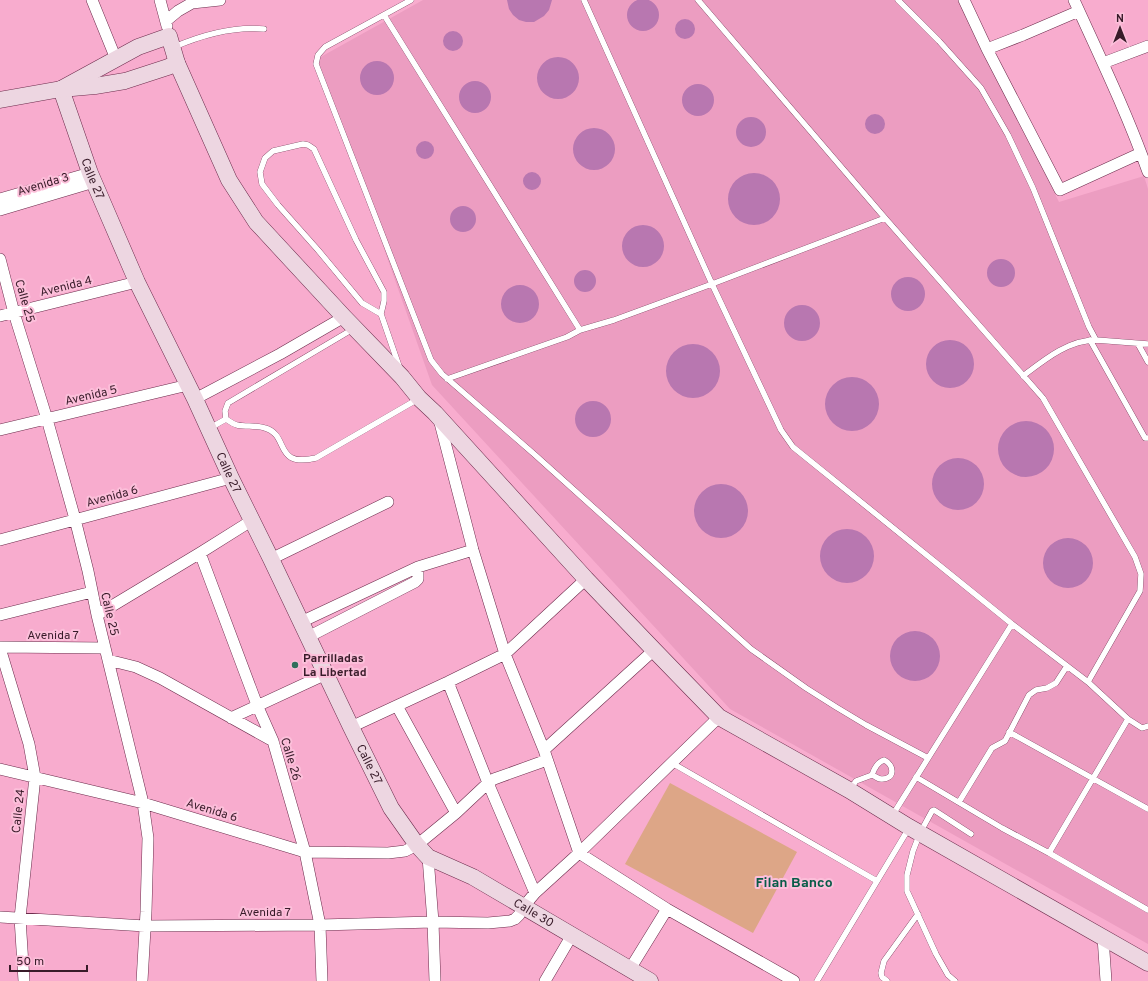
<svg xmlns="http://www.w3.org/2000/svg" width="1148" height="981" font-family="Overpass,sans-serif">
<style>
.built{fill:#ec9dc1}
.green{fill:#dda687}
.building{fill:#b877b0}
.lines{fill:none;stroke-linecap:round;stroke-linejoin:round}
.service-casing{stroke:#6c2c4c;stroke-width:6}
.minor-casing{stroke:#6c2c4c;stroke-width:12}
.secondary-casing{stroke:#6c2c4c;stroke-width:17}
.service{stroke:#fff;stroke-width:5.5}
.minor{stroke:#fff;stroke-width:11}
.secondary{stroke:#edd6e1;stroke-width:16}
.poi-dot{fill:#31705d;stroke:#fcbfda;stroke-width:1.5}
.labels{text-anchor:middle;stroke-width:4;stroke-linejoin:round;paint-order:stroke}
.street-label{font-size:12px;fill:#381b29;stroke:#fcbfda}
.poi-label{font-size:12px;font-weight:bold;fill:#381b29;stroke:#fcbfda;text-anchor:start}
.quarter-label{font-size:14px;font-weight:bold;fill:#075b47;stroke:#fcbfda}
</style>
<rect width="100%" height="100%" fill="#f8acce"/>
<!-- built -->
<path class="built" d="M423,0H959L1059,202L1144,176L1148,189V944L730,709L432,385L317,59Z"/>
<!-- green -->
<path class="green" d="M670,783L797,852L753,933L625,864Z"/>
<!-- building -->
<path class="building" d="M627 15a16 16 0 1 1 32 0a16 16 0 1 1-32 0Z
M507,0H552L549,10L544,16L534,22H526L519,20L513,15L509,9Z
M675 29a10 10 0 1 1 20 0a10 10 0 1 1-20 0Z
M443 41a10 10 0 1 1 20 0a10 10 0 1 1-20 0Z
M537 78a21 21 0 1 1 42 0a21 21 0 1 1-42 0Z
M360 78a17 17 0 1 1 34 0a17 17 0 1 1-34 0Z
M459 97a16 16 0 1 1 32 0a16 16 0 1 1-32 0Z
M682 100a16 16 0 1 1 32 0a16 16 0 1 1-32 0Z
M865 124a10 10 0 1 1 20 0a10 10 0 1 1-20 0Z
M736 132a15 15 0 1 1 30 0a15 15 0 1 1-30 0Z
M573 149a21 21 0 1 1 42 0a21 21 0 1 1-42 0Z
M416 150a9 9 0 1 1 18 0a9 9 0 1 1-18 0Z
M523 181a9 9 0 1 1 18 0a9 9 0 1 1-18 0Z
M728 199a26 26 0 1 1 52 0a26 26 0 1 1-52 0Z
M450 219a13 13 0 1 1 26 0a13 13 0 1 1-26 0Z
M622 246a21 21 0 1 1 42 0a21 21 0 1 1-42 0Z
M987 273a14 14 0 1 1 28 0a14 14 0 1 1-28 0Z
M574 281a11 11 0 1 1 22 0a11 11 0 1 1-22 0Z
M891 294a17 17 0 1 1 34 0a17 17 0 1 1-34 0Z
M501 304a19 19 0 1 1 38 0a19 19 0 1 1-38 0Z
M784 323a18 18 0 1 1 36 0a18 18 0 1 1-36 0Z
M926 364a24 24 0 1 1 48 0a24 24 0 1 1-48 0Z
M666 371a27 27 0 1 1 54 0a27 27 0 1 1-54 0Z
M825 404a27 27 0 1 1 54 0a27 27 0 1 1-54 0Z
M575 419a18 18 0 1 1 36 0a18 18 0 1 1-36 0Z
M998 449a28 28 0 1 1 56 0a28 28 0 1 1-56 0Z
M932 484a26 26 0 1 1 52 0a26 26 0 1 1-52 0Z
M694 511a27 27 0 1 1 54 0a27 27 0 1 1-54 0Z
M820 556a27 27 0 1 1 54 0a27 27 0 1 1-54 0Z
M1043 563a25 25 0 1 1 50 0a25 25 0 1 1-50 0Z
M890 656a25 25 0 1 1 50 0a25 25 0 1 1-50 0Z"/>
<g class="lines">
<!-- service casing -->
<g class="service-casing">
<path id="service" d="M411,0L325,47L318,55L316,64L431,360L442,374L534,454L751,649L806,688L836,707L866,725L928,758
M584,0L712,284L781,430L793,447L1012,624L1088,682L1128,719L1049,853
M698,0L885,218L1043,398L1135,557L1141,574L1140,591L1088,682
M898,0L939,41L981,88L1008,135L1033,188L1089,327L1096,340
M384,15L580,330
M174,47C202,35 234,26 264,29
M381,314L362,303L318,250L278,205L262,184L260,172L265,158L273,151L303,144L308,145L314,149L356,240L384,292V301L381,314L399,366
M1090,340L1145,438H1148
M1138,344L1148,362
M1023,376C1044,360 1068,340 1096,340L1148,344
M447,379L567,337L580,330L614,320L712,284L885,218
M226,419C229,421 233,424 237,425C246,427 256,425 265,428C290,435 273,468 316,458L418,399
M210,428L226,419L225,411L228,403L353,329
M1128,719L1142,728L1148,726
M1009,732L1148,809
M672,763L877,881
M916,777L1002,828L1049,853L1148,910
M851,788L856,781L872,775C875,776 878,779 881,779C895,780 895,765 884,760C878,762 874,769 872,775
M959,802L992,748L1005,741L1029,695L1036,690L1047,688L1056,683L1067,666
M892,816L1012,624
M817,981L909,828
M887,981L882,977L881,973L884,961L918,914
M955,981L948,975L936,954L907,891V875L913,851L920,833L932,811L934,810L971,834"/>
</g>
<!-- minor casing -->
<g class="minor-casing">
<path id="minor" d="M92,0L116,59
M160,0L167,26
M964,0L987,49L1060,190L1141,153
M1074,0C1100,57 1127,113 1148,172
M166,21L178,11L192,3L220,0
M987,49L1023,35L1079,11
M1103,63L1148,46
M0,199L90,173
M0,210L94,182
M0,259L14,313L47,419L75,519L88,571L97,615L143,803L148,838L146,912L142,981
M0,316L137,282
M195,399L280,354L344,317
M439,419L473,550L505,654L544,750L579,853L667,909L794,981
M0,430L188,385
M0,540L231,478
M200,553L257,705L273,741L305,852L320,925L322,981
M271,559L388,502
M0,615L92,592
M97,615L200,553L251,521
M301,622L418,567L473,550
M308,637L415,582L418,579V567
M0,647L105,648
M0,648L29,744L35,777L20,918L24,981
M108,660L136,667L160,678L273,741
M448,682L488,783L535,893
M397,706L456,813
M231,718L326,674
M351,727L448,682L505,654L586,579
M544,750L654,650
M0,769L143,803L305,852L388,853L405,851L417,845L456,813L488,783L494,779L547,760
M428,857L433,922L435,981
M0,917L145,926L320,925L433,922L488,923L510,921L515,919L519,915L524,906L535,893L579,853L719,717
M1103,937L1106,981
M630,969L667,909
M545,981L572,935"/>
</g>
<!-- secondary casing -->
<g class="secondary-casing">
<g id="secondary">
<path d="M61,89L138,47L169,36L177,63L229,180L256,222L344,317L402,377L419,398L435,413L586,579L654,650L719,717L849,790L909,827L1148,963"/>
<path id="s1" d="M61,89L90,173L137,282L195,399L231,478L271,559L351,727L391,808L417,845L428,857L473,877L650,981"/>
<path d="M0,100L61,89L95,86L125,81L168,67L177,63"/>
</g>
</g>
<!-- service -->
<use href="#service" class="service"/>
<!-- minor -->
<use href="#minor" class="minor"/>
<!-- secondary -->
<use href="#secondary" class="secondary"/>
</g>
<!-- markers -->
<circle class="poi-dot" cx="295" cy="665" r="4"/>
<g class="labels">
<!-- street labels -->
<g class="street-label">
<text dy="4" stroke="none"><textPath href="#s1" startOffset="95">Calle 27</textPath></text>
<text transform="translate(43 184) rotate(-17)" y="4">Avenida 3</text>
<text transform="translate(66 286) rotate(-14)" y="4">Avenida 4</text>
<text transform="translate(25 301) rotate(74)" y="4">Calle 25</text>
<text transform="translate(91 395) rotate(-13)" y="4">Avenida 5</text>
<text dy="4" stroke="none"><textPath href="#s1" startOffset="419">Calle 27</textPath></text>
<text transform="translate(112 496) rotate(-15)" y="4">Avenida 6</text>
<text transform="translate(110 614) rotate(77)" y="4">Calle 25</text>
<text x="53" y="639">Avenida 7</text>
<text transform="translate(291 759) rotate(73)" y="4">Calle 26</text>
<text dy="4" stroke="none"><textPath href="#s1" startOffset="743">Calle 27</textPath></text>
<text transform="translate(212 810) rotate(17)" y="4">Avenida 6</text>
<text transform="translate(18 811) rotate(-84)" y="4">Calle 24</text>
<text x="265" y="916">Avenida 7</text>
<text dy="4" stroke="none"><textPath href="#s1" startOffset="973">Calle 30</textPath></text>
</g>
<!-- poi labels -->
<g class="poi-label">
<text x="303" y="662">Parrilladas<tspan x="303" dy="14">La Libertad</tspan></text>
</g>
<!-- quarter labels -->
<g class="quarter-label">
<text x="794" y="887">Filan Banco</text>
</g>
</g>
<!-- north arrow -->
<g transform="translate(1120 28)" stroke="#fcbfda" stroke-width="3" paint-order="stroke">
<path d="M0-3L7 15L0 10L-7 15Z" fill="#381b29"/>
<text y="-6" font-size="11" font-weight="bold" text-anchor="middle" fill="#381b29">N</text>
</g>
<!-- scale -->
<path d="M10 965v6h77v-6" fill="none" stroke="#381b29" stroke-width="2"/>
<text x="16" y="965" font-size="12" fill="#381b29" stroke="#fcbfda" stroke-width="3" paint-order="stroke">50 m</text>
</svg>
